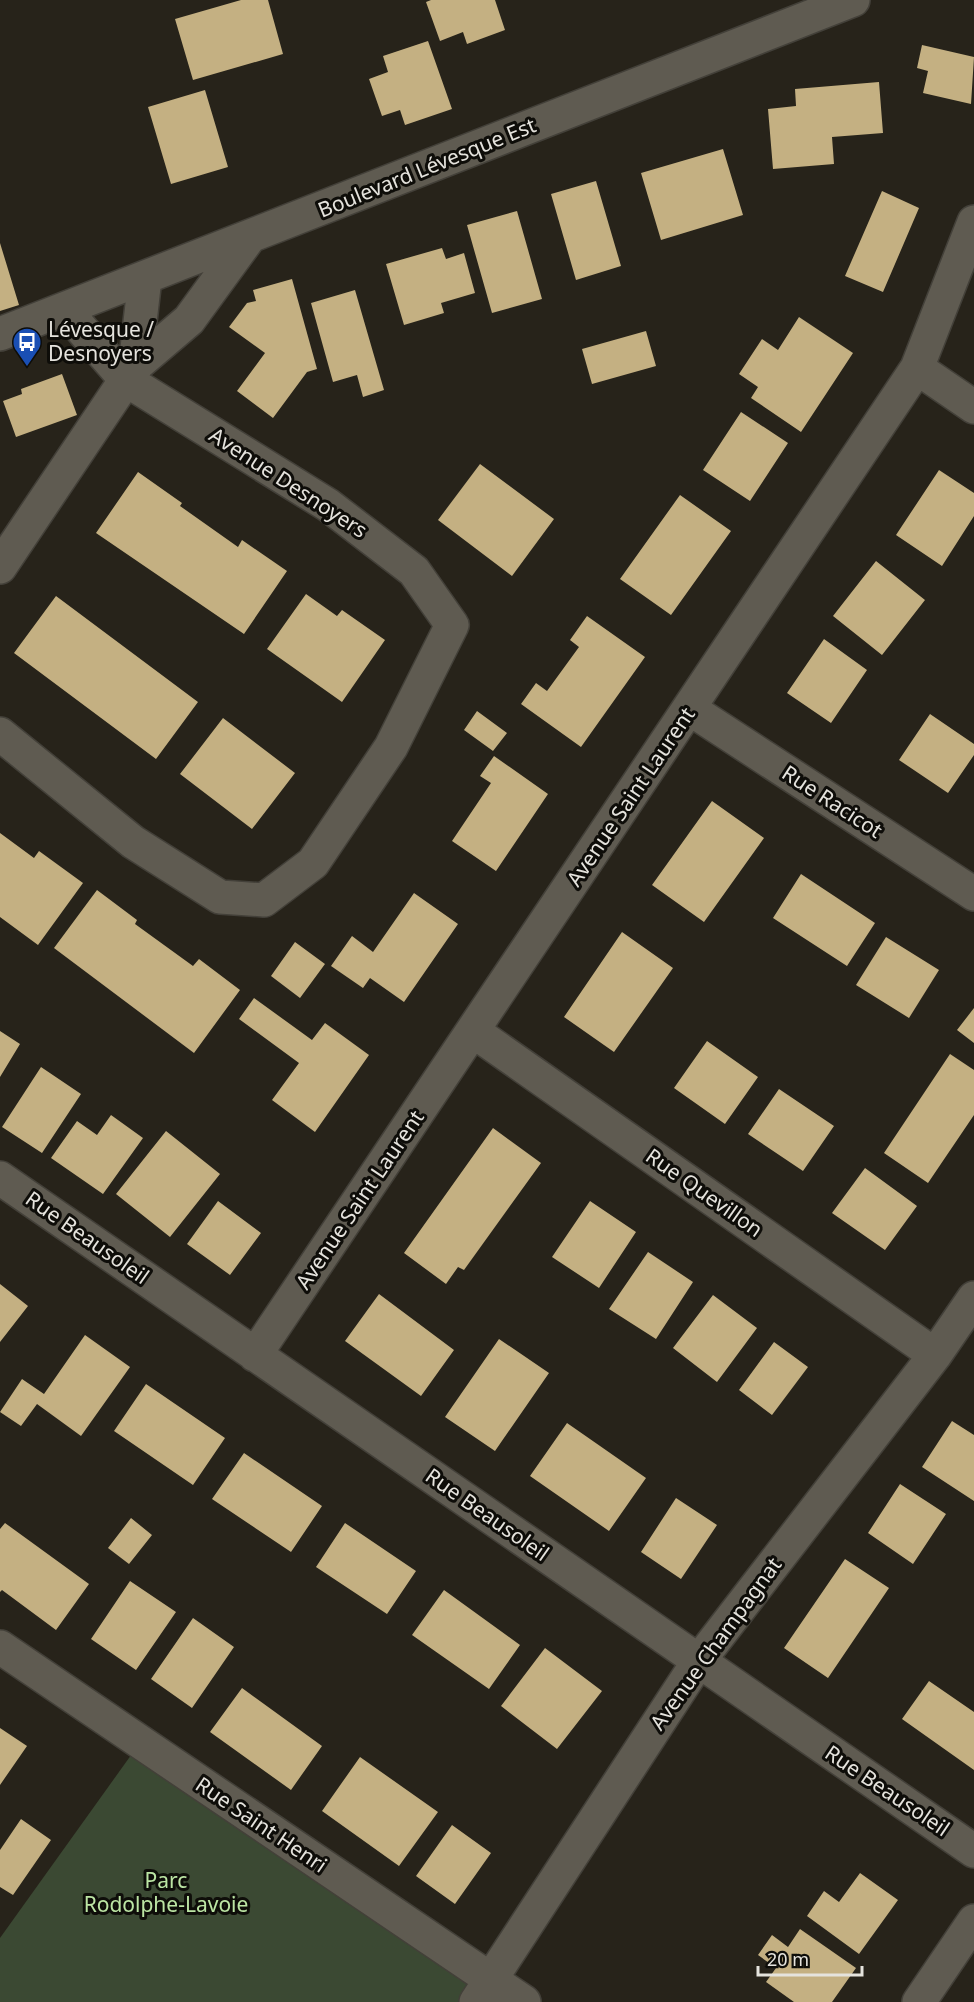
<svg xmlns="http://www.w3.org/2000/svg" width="974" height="2002" font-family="'Noto Sans',sans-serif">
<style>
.green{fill:#3b4933}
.building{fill:#c4b082}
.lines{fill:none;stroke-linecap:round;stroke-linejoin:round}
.minor-casing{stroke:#434039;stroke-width:36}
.minor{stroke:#5f5b51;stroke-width:33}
.labels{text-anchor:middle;stroke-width:6;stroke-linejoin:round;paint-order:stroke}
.street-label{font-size:21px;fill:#e5e3dd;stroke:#0e0d09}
.poi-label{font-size:21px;fill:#e5e3dd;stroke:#0e0d09;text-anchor:start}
.park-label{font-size:21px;fill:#bce5a4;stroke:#0e0d09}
</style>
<rect width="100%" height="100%" fill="#27231a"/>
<!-- green -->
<path class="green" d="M139,1744L491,1980L476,2002H0V1938Z"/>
<!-- building -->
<path class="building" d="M241,0H268L283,54L193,80L175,19Z
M431,0H495L505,30L467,44L463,32L440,41L426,2Z
M428,41L452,109L405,125L400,110L382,116L369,79L388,72L383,56Z
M922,45L974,57L971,104L923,93L928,71L917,68Z
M879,82L883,133L832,137L834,164L773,169L768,109L796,106L795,89Z
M205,90L228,167L171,184L148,107Z
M723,149L743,215L661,240L641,173Z
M596,181L621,266L576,280L551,194Z
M882,191L919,208L883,292L845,276Z
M517,211L542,299L492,313L467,225Z
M0,243L19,305L0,311Z
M442,248L446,259L464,253L475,293L441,303L444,313L404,325L386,264Z
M292,279L317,369L307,372L273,418L237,391L265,353L229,327L247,303L256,301L253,290Z
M355,290L384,390L363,397L357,375L333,382L311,303Z
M799,317L853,353L801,432L751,398L758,387L739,374L762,339L778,350Z
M646,331L656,366L592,384L582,349Z
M62,374L77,415L16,437L3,401L22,394L21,389Z
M741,412L788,443L750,501L703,470Z
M480,464L554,519L512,576L438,520Z
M939,470L974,493V516L942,566L896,535Z
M138,472L182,503L180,506L238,547L242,540L287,571L244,634L96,533Z
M680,495L731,531L671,615L620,579Z
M876,561L925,600L882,655L833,616Z
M306,594L337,616L342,610L385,640L342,702L267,649Z
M56,596L198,702L156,759L14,653Z
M587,616L645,657L581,747L521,704L536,683L547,691L579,647L570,640Z
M824,639L867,670L831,723L787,693Z
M477,711L507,733L493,751L464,730Z
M930,714L974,744V755L948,793L899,760Z
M223,718L295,773L252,829L180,774Z
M494,756L548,794L496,871L452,841L491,783L480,776Z
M712,801L764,838L704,922L652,885Z
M0,833L34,858L39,851L83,883L38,945L0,917Z
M801,874L875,923L847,966L773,918Z
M97,890L137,920L135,924L193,966L199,959L240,990L194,1053L54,948Z
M414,893L458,924L404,1002L370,978L363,988L331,966L352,936L373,952Z
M622,932L673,968L614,1052L564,1017Z
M886,937L939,970L909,1018L856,985Z
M295,942L325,964L300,998L271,976Z
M254,998L312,1040L325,1023L369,1055L315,1132L272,1100L299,1063L239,1019Z
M974,1008V1043L957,1030Z
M0,1031L20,1044L0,1077Z
M707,1041L758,1077L725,1124L674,1088Z
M950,1054L974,1070V1115L928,1183L884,1153Z
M41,1067L81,1094L42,1153L2,1127Z
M779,1089L834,1126L803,1171L748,1134Z
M111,1115L143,1138L103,1194L51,1158L77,1121L97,1135Z
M493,1128L541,1163L464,1270L458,1267L446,1284L404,1253Z
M166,1131L220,1174L170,1237L116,1194Z
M865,1168L917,1206L885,1250L832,1213Z
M218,1201L261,1233L230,1275L187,1244Z
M590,1201L636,1232L599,1288L552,1257Z
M648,1252L693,1282L656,1339L609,1309Z
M0,1284L28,1306L0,1342Z
M379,1294L454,1350L421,1396L345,1341Z
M713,1295L757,1328L717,1382L673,1348Z
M85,1335L130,1367L81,1436L37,1404L21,1426L0,1412L22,1379L44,1394Z
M499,1339L549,1373L495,1451L445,1417Z
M774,1342L808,1367L772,1415L739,1390Z
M146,1384L225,1438L193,1485L114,1431Z
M952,1421L974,1435V1501L922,1467Z
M567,1423L646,1478L609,1531L530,1476Z
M244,1453L322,1506L291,1552L212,1499Z
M900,1484L946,1514L913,1564L868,1533Z
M676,1498L717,1525L681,1579L641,1552Z
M131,1518L152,1535L129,1564L108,1548Z
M5,1523L89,1584L56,1630L2,1590L0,1592V1529Z
M345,1523L416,1571L387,1614L316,1567Z
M845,1559L889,1588L828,1678L784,1648Z
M130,1581L176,1612L136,1670L91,1639Z
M444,1590L520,1645L489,1689L412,1635Z
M193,1618L234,1647L192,1708L151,1679Z
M545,1648L602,1691L557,1749L501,1706Z
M929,1681L974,1712V1770L902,1719Z
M242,1688L322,1746L291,1790L210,1732Z
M0,1728L27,1746L0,1785Z
M360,1757L438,1812L399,1866L322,1811Z
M21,1819L51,1840L13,1895L0,1887V1850Z
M452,1825L491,1853L455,1904L416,1876Z
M860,1873L898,1900L859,1954L807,1916L824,1891L839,1902Z
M800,1929L856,1968L832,2002H794L766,1982L776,1968L758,1955L772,1935L788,1947Z"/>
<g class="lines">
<!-- minor casing -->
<g class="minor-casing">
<path id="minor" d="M0,334L853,0
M135,366L189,320L248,239
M917,368L974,407
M0,567L135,366L145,278
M690,709L974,894
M0,734L133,842L220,897L264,900L313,863L391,747L452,625L414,571L328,505L126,380L64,309
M473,1031L935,1355
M0,1178L974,1851
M255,1355L917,368L974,222
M0,1647L524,2002
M476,2002L698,1662L935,1355L974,1298
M919,2002L974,1921"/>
</g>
<!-- minor -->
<use href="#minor" class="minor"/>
</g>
<!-- icons -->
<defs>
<g id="bus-pin" transform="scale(1.5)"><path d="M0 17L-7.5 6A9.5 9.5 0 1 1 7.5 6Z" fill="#1a4fb4" stroke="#0e0d09"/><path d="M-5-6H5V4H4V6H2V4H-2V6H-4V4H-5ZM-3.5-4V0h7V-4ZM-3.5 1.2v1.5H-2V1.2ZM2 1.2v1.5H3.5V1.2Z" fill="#fff"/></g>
</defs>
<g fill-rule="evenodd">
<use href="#bus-pin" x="27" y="342"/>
</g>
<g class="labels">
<!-- street labels -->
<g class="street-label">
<text transform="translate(427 168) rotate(-22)" y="7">Boulevard Lévesque Est</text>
<text transform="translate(288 483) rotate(33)" y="7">Avenue Desnoyers</text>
<text transform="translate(631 797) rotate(-56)" y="7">Avenue Saint Laurent</text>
<text transform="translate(832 802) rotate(33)" y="7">Rue Racicot</text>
<text transform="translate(704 1193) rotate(35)" y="7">Rue Quevillon</text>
<text transform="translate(360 1200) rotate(-56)" y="7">Avenue Saint Laurent</text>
<text transform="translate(87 1238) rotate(35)" y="7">Rue Beausoleil</text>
<text transform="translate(487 1515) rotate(35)" y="7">Rue Beausoleil</text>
<text transform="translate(716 1644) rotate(-54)" y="7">Avenue Champagnat</text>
<text transform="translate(887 1791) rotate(34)" y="7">Rue Beausoleil</text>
<text transform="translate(261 1825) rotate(34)" y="7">Rue Saint Henri</text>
</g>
<!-- poi labels -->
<g class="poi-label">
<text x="48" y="337">Lévesque /<tspan x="48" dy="24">Desnoyers</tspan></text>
</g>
<!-- park labels -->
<g class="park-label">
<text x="166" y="1888">Parc<tspan x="166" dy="24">Rodolphe-Lavoie</tspan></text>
</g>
</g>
<!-- scale -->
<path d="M758 1966v9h104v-9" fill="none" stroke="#e5e3dd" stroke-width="3"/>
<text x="767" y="1966" font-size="18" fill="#e5e3dd" stroke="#0e0d09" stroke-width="4.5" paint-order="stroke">20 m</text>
</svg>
